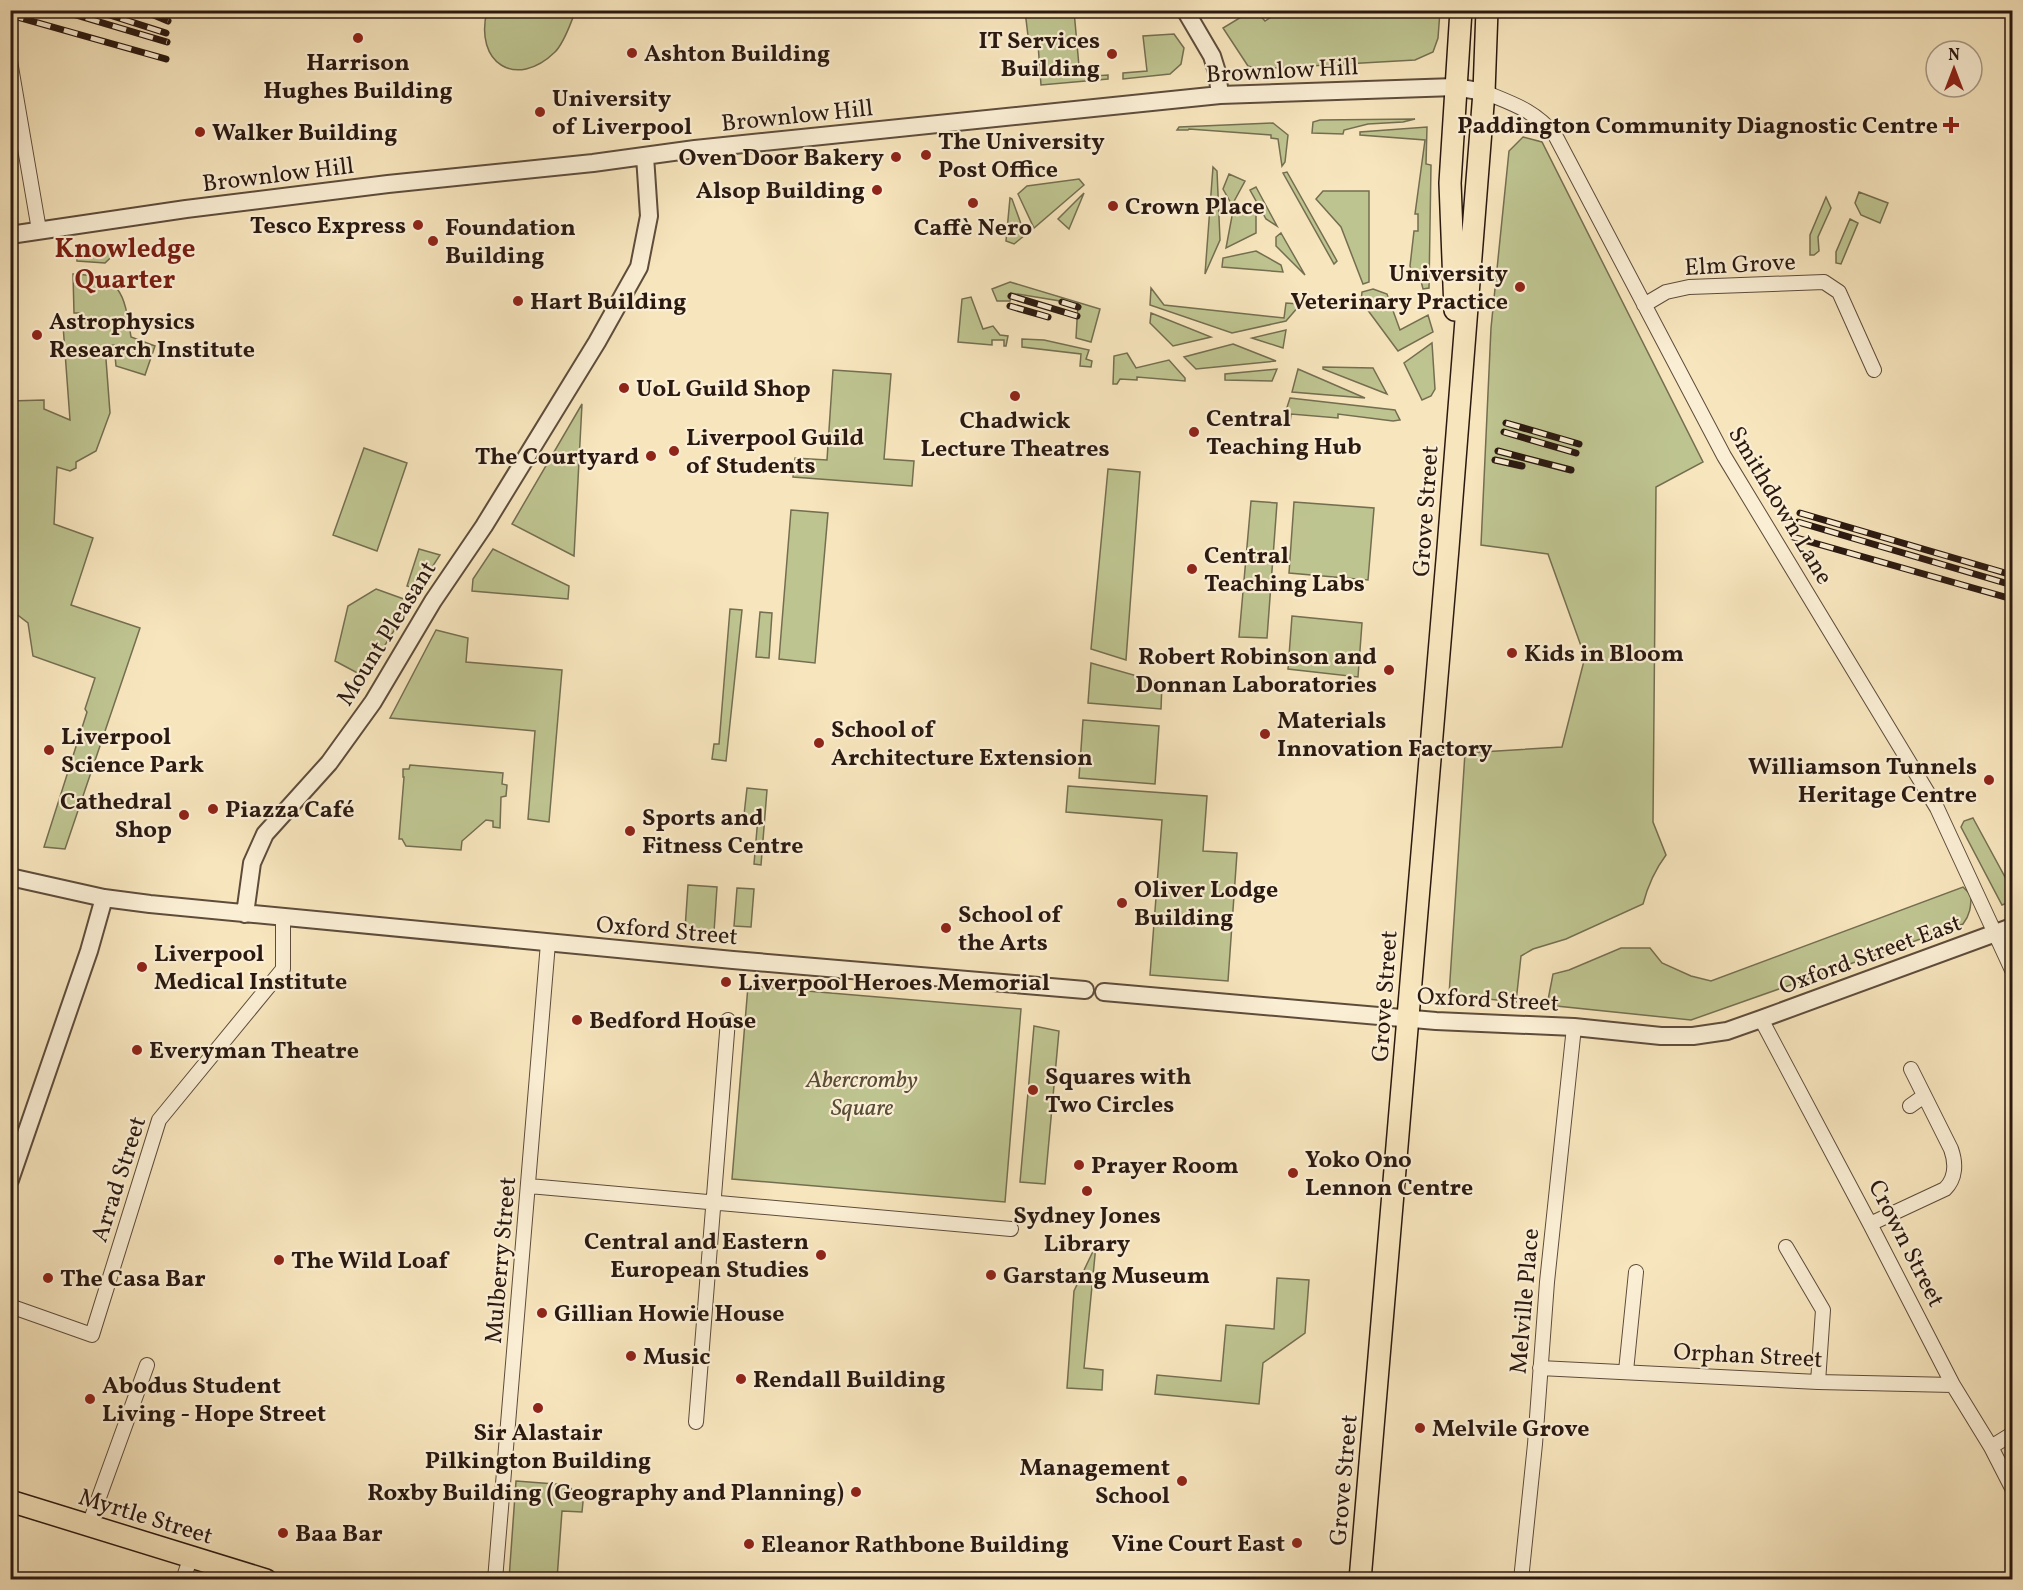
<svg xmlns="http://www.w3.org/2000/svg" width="2023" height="1590" font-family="Vollkorn,serif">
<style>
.green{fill:#bec490;stroke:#746e50;stroke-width:1.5}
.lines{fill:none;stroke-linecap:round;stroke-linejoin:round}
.minor-casing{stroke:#5e4c3b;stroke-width:16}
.tertiary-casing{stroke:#5e4c3b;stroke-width:20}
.primary-casing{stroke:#2b1910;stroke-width:24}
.minor{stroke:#faeed4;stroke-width:14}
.tertiary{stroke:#faeed4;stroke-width:16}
.primary{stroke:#f7e5bd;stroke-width:21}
.rail-casing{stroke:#2b1910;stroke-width:7}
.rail{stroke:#faeed4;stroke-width:4.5;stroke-dasharray:14;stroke-linecap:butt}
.poi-dot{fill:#8f2418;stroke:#faeed4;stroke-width:2}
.labels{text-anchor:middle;stroke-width:4.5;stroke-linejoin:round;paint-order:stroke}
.poi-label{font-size:24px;font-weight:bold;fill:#2b1910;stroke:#faeed4;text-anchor:start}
.street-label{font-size:24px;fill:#2b1910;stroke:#faeed4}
.park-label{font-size:24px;font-style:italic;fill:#574c36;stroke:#faeed4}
.quarter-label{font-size:27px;font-weight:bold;fill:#7a1f14;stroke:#faeed4}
</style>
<rect width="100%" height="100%" fill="#f7e5bd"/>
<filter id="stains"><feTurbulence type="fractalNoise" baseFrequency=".00333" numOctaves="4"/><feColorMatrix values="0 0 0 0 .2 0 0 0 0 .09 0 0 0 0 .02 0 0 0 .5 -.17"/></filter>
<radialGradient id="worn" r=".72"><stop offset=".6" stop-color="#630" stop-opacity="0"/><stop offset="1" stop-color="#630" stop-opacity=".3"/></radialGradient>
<!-- green -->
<path class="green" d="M487,11H528L536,16L542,15L549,11H574V15C569,27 564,43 555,52C516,90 474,63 487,11Z
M1025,11H1074L1080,77L1108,75V79L1041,85L1038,44H1029Z
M1251,11H1256L1265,21L1280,11H1440L1438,38L1433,52L1415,60L1259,69L1248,66L1223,28Z
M1174,34L1184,48L1181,64L1170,74L1123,79V73L1147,71L1143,36Z
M1415,119L1403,122L1368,124L1344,130L1343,134L1312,133L1313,122L1320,120Z
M1273,123L1288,135L1285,162L1282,166L1278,139L1271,138V135L1189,129L1188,130H1177L1179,127Z
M1427,127L1426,164L1431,165L1429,288L1423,289L1420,277L1414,278L1410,266L1414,231H1418V214H1415L1425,140L1360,135V132Z
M1523,137L1542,142L1703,462L1656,487L1653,822L1666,855C1654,871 1648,885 1643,904L1566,939L1533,949L1521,956L1516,1002L1449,995L1465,753L1562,747L1585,657L1548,554L1481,545L1491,328L1509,151Z
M1213,167L1217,171L1220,240L1205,274Z
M1287,172L1337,261L1334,264L1283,173Z
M1229,174L1245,181L1232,205L1223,189Z
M1079,179L1084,185L1034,228L1018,194L1027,186Z
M1256,187L1277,226L1266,219L1250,190Z
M1323,191H1369V282L1363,284L1341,227L1316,199Z
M1859,192L1888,203L1880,223L1861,215L1855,203Z
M1084,193L1069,229L1058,219Z
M1826,197L1831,208L1818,237L1819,251L1814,255H1810V235Z
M1010,198L1012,199L1025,235L1014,244L1006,241Z
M1247,204L1256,212V233L1226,248L1232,216Z
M1850,219L1858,223L1841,264L1836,263V252Z
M1281,233L1305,275L1276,246V237Z
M125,244L105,263L77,261L76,248Z
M1256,251L1281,265L1283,272L1222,267L1223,258Z
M73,274C122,276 124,293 131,337L155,346L145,375L116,366L114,345L105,346L110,413L96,451L76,462V468L70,471L57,467L54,524L93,538L71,605L140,628L65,849L44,847L87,712L85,709L95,678L33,656L28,623L11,610V482L16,483L11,444L10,401L44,400V409L70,420L63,325L82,324L81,313H74Z
M1010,282L1100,309L1091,342L1076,338L1078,304L1011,293L1010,301H997L992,289Z
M1151,288L1164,305L1284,318L1286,303L1299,304V306L1286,321L1232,333L1150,305Z
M1373,289L1387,294L1400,330L1428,315L1433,332L1398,351L1361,301L1362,292Z
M971,297L983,329L993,326L1000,335L1008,336L1006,346H1004V340H992V345L958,342L962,299Z
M1151,313L1211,337L1173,346L1150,323Z
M1286,330L1283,348L1252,338Z
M1022,339L1044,340L1089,350L1086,359L1092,361L1091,367L1080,366L1081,354L1022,347Z
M1432,343L1435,389L1431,396L1422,400L1404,363Z
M1233,344L1276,361L1196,369L1184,357Z
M1127,353L1136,368L1169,360L1185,378V381L1137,377V380L1120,379L1117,384H1113L1114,356Z
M1323,367L1373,368L1387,394L1323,369Z
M1277,369L1272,381L1225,380V374Z
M1298,369L1365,398L1292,392Z
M833,370L891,374L884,459L914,461L912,486L793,477L795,458L827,460Z
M1290,398L1395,410L1400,420L1393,421L1338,414V418L1291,414L1290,423H1282Z
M582,404L574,556L512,524Z
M364,448L407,463L377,551L333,535Z
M1108,469L1140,472L1126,660L1091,649Z
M1251,501L1277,503L1267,638L1239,637Z
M1294,502L1374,508L1368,580L1289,573Z
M791,510L828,513L815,663L779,659Z
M419,549L440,555L418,589L407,586Z
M493,549L569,586L568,599L472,591L473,579Z
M376,589L412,602L365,677L335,661L348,606Z
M730,609L742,610L726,761L712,759L714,744H719Z
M760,612L772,613L769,658L756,657Z
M1292,616L1362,623L1358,677L1288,669Z
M436,630L468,638L466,662L562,670L549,822L528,819L535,731L390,718Z
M1091,663L1162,683L1161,709L1088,703Z
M1083,720L1159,726L1155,784L1079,778Z
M410,765L503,773L502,784L507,785L506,796L501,797L500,828L493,827V821L486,820L462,841L461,850L406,846L402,839H399L404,777H403V769H409Z
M1068,786L1207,796L1203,851L1237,853L1228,981L1150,975L1162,820L1066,812Z
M747,788L767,790L761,865L754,864L758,817L744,815Z
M1973,818L2012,890V901L2002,905L1961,827L1964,821Z
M688,885L717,887L714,932L685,929Z
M1963,887L1971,895C1971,907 1970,915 1963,924L1691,1020L1547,1005L1553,974L1569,970L1621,948H1650L1662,963L1691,976L1711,981Z
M737,888L754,889L751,927L734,926Z
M748,986L1021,1009L1005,1202L732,1179Z
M1034,1026L1059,1031L1045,1184L1020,1182Z
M1096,1245L1084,1368L1103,1370L1102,1390L1067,1388L1074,1291Z
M1277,1278L1309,1280L1305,1333L1263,1363L1259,1404L1155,1394L1157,1375L1221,1381L1226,1325L1274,1329Z
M516,1481L568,1485L583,1502L582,1512L562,1511L557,1579H509Z"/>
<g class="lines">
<!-- minor casing -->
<g class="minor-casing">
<path id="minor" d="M10,61L39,230
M1484,92C1513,104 1534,110 1555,135L1724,456L1937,808L2012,970
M1644,305L1666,292L1689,287L1824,282L1839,292L1874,370
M1761,1019L1870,1224L1953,1385L1991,1447L2012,1488
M1910,1106L1924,1096
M529,1186L1011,1229
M1870,1224L1945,1189C1956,1178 1956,1163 1951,1149L1911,1069
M1786,1247L1823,1310L1818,1382
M10,1306L92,1335L159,1120L283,969V918
M1540,1368L1818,1382L1953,1385
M1626,1371L1636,1272
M696,1422L728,1020
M1991,1447L2012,1434
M89,1525L147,1365
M183,1580L191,1556
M495,1580L548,943
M1521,1580L1535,1444L1547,1282L1574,1027"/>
</g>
<!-- tertiary casing -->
<g class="tertiary-casing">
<path id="tertiary" d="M1185,10L1212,56L1217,72L1220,95
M10,235L186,209L388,184L593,163L695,149L1220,95L1455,87L1484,92
M10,877L104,898L150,904L733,960L1085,990
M245,914L252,863L265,834L329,763L373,702L433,601L484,526L597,342L639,267L649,216L645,156
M1104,992L1436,1021L1574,1027L1661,1036H1693L1727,1031L1761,1019L2012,927
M10,1180L89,951L104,898"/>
</g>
<!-- primary casing -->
<g class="primary-casing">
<path id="primary" d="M1455,310L1450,183L1461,10
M10,1501L266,1580
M1360,1580L1448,548L1484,92L1487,10"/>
</g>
<!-- minor -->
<use href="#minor" class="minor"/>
<!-- tertiary -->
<use href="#tertiary" class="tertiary"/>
<!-- primary -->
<use href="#primary" class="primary"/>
<!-- rail casing -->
<g class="rail-casing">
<path id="rail" d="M59,10L167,42
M94,10L166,33
M142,10L168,21
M10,15L166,59
M1011,296L1077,316
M1062,302L1078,307
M1010,306L1048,317
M1506,423L1579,444
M1504,432L1576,453
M1498,451L1571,470
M1495,460L1522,466
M1800,513L2012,575
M1798,522L2012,585
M1793,537L2012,599"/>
</g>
<!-- rail -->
<use href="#rail" class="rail"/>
</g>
<!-- markers -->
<g class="poi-dot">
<circle cx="358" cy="38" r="6"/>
<circle cx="632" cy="53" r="6"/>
<circle cx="1112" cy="54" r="6"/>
<circle cx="540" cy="112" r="6"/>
<path d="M1948 116h6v6h6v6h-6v6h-6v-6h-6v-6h6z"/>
<circle cx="200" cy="132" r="6"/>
<circle cx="926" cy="155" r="6"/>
<circle cx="896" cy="157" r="6"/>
<circle cx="877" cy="190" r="6"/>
<circle cx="973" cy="203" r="6"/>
<circle cx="1113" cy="206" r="6"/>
<circle cx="418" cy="225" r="6"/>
<circle cx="433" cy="241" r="6"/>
<circle cx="1520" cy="287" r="6"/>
<circle cx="518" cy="301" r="6"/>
<circle cx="37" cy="335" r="6"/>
<circle cx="624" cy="388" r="6"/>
<circle cx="1015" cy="396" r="6"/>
<circle cx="1194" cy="432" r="6"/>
<circle cx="674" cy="451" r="6"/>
<circle cx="651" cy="456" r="6"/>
<circle cx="1192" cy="569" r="6"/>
<circle cx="1512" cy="653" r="6"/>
<circle cx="1389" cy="670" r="6"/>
<circle cx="1265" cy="734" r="6"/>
<circle cx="819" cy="743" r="6"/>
<circle cx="49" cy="750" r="6"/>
<circle cx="1989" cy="780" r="6"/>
<circle cx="213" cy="809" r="6"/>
<circle cx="184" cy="815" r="6"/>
<circle cx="630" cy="831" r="6"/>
<circle cx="1122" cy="903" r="6"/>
<circle cx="946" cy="928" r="6"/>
<circle cx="142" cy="967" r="6"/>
<circle cx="726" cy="982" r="6"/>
<circle cx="577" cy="1020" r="6"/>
<circle cx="137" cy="1050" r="6"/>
<circle cx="1033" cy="1090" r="6"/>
<circle cx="1079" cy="1165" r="6"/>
<circle cx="1293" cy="1173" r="6"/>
<circle cx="1087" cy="1191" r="6"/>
<circle cx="821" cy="1255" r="6"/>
<circle cx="279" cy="1260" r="6"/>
<circle cx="991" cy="1275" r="6"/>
<circle cx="48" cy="1278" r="6"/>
<circle cx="542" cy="1313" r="6"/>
<circle cx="631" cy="1356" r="6"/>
<circle cx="741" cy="1379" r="6"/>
<circle cx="90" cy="1399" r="6"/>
<circle cx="538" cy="1408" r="6"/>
<circle cx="1420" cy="1428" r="6"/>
<circle cx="1182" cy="1481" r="6"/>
<circle cx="856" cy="1492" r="6"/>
<circle cx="283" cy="1533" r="6"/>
<circle cx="1297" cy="1543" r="6"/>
<circle cx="749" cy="1544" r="6"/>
</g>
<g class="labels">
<!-- poi labels -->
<g class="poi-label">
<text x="1100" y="48" text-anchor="end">IT Services<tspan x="1100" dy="28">Building</tspan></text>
<text x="644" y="61">Ashton Building</text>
<text x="358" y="70" text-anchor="middle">Harrison<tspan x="358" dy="28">Hughes Building</tspan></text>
<text x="552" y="106">University<tspan x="552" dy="28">of Liverpool</tspan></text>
<text x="1938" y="133" text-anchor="end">Paddington Community Diagnostic Centre</text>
<text x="212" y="140">Walker Building</text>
<text x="938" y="149">The University<tspan x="938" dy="28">Post Office</tspan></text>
<text x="884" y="165" text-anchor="end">Oven Door Bakery</text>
<text x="865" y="198" text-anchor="end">Alsop Building</text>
<text x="1125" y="214">Crown Place</text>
<text x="406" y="233" text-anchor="end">Tesco Express</text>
<text x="445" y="235">Foundation<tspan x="445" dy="28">Building</tspan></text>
<text x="973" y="235" text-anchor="middle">Caffè Nero</text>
<text x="1508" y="281" text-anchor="end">University<tspan x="1508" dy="28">Veterinary Practice</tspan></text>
<text x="530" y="309">Hart Building</text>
<text x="49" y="329">Astrophysics<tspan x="49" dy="28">Research Institute</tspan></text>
<text x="636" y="396">UoL Guild Shop</text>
<text x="1206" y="426">Central<tspan x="1206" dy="28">Teaching Hub</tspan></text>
<text x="1015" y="428" text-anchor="middle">Chadwick<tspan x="1015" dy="28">Lecture Theatres</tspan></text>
<text x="686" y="445">Liverpool Guild<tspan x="686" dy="28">of Students</tspan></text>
<text x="639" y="464" text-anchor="end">The Courtyard</text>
<text x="1204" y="563">Central<tspan x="1204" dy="28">Teaching Labs</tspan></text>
<text x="1524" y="661">Kids in Bloom</text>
<text x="1377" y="664" text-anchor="end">Robert Robinson and<tspan x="1377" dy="28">Donnan Laboratories</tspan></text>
<text x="1277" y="728">Materials<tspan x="1277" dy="28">Innovation Factory</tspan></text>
<text x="831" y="737">School of<tspan x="831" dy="28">Architecture Extension</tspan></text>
<text x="61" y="744">Liverpool<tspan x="61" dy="28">Science Park</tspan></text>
<text x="1977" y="774" text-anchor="end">Williamson Tunnels<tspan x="1977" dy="28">Heritage Centre</tspan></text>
<text x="172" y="809" text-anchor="end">Cathedral<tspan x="172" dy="28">Shop</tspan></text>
<text x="225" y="817">Piazza Café</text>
<text x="642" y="825">Sports and<tspan x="642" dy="28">Fitness Centre</tspan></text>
<text x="1134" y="897">Oliver Lodge<tspan x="1134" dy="28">Building</tspan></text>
<text x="958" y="922">School of<tspan x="958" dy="28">the Arts</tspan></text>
<text x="154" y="961">Liverpool<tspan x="154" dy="28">Medical Institute</tspan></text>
<text x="738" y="990">Liverpool Heroes Memorial</text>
<text x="589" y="1028">Bedford House</text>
<text x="149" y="1058">Everyman Theatre</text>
<text x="1045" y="1084">Squares with<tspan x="1045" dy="28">Two Circles</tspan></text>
<text x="1305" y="1167">Yoko Ono<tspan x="1305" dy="28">Lennon Centre</tspan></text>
<text x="1091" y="1173">Prayer Room</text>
<text x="1087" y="1223" text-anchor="middle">Sydney Jones<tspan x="1087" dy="28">Library</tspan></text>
<text x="809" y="1249" text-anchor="end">Central and Eastern<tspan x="809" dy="28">European Studies</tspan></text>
<text x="291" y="1268">The Wild Loaf</text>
<text x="1003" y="1283">Garstang Museum</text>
<text x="60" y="1286">The Casa Bar</text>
<text x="554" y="1321">Gillian Howie House</text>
<text x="643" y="1364">Music</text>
<text x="753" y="1387">Rendall Building</text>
<text x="102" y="1393">Abodus Student<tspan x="102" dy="28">Living - Hope Street</tspan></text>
<text x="1432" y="1436">Melvile Grove</text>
<text x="538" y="1440" text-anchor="middle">Sir Alastair<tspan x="538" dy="28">Pilkington Building</tspan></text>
<text x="1170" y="1475" text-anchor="end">Management<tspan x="1170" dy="28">School</tspan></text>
<text x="844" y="1500" text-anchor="end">Roxby Building (Geography and Planning)</text>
<text x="295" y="1541">Baa Bar</text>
<text x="1285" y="1551" text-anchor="end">Vine Court East</text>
<text x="761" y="1552">Eleanor Rathbone Building</text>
</g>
<!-- street labels -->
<g class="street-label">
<text transform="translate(1282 70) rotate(-3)" y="8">Brownlow Hill</text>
<text transform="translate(797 115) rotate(-6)" y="8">Brownlow Hill</text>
<text transform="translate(278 174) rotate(-7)" y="8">Brownlow Hill</text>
<text transform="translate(1740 264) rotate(-3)" y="8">Elm Grove</text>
<text transform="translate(1781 505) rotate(59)" y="8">Smithdown Lane</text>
<text transform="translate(1425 511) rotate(-86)" y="8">Grove Street</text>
<text transform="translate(386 633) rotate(-58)" y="8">Mount Pleasant</text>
<text transform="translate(667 930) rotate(5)" y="8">Oxford Street</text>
<text transform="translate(1870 954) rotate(-20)" y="8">Oxford Street East</text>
<text transform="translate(1384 996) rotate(-86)" y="8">Grove Street</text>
<text transform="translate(1488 999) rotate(3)" y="8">Oxford Street</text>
<text transform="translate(118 1179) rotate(-72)" y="8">Arrad Street</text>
<text transform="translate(1907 1243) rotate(63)" y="8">Crown Street</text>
<text transform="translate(500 1260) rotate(-85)" y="8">Mulberry Street</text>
<text transform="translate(1524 1301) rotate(-85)" y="8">Melville Place</text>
<text transform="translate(1748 1355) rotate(3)" y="8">Orphan Street</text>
<text transform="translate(1343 1480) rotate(-85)" y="8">Grove Street</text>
<text transform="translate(146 1516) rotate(17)" y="8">Myrtle Street</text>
</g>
<!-- park labels -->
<g class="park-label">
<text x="862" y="1087">Abercromby<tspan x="862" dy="28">Square</tspan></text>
</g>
<!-- quarter labels -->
<g class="quarter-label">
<text x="125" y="257">Knowledge<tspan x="125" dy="31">Quarter</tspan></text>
</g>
</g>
<!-- margin -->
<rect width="2023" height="1590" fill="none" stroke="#f7e5bd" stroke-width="36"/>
<rect x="12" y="12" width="1999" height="1566" fill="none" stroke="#2b1910" stroke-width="3"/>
<rect x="18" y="18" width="1987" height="1554" fill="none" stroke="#2b1910" stroke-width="1.5"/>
<!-- north arrow -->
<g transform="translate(1954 69)"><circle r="28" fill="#faeed4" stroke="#a79986" stroke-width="1.5"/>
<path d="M0-4.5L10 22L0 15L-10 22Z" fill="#8f2418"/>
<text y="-9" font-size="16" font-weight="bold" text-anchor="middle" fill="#2b1910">N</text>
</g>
<rect width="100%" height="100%" filter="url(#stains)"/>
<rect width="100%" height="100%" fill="url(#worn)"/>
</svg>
